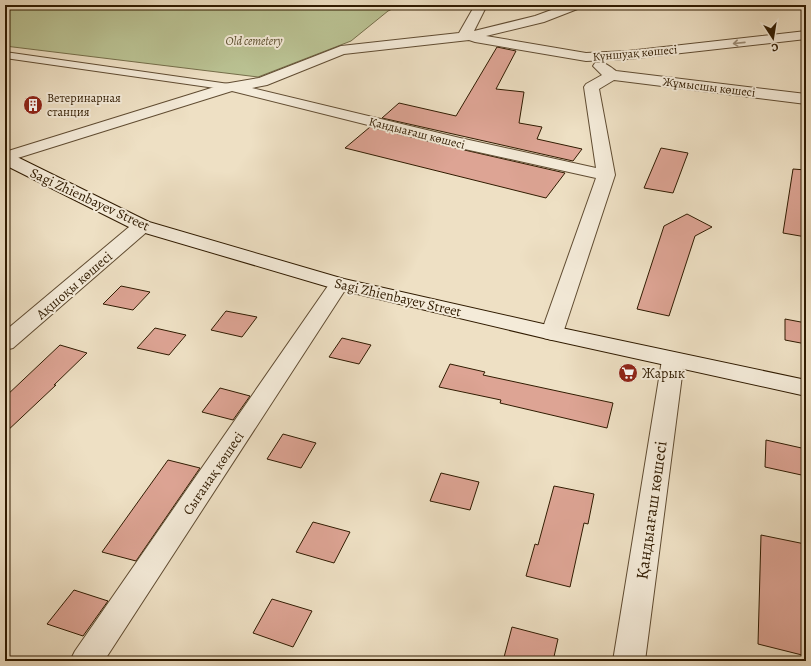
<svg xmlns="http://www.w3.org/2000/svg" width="811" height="666" font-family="Alegreya,serif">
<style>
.green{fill:#bac293;stroke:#756e4a}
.building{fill:#dda494;stroke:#301b01}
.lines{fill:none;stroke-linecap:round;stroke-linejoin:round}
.service-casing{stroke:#604c32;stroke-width:2}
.minor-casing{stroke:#604c32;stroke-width:2}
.secondary-casing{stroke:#301b01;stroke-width:2}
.service{fill:#f4ebd9;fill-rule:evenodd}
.minor{fill:#f4ebd9;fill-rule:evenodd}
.secondary{fill:#f4ebd9;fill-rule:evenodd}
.oneway{stroke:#9c8d78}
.labels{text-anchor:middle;stroke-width:4;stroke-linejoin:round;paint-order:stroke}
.far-park-label{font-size:12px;font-style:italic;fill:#594d2d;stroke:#f4ebd9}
.far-street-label{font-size:12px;fill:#301b01;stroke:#f4ebd9}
.far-poi-label{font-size:12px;fill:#301b01;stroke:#f4ebd9;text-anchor:start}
.street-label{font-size:14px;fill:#301b01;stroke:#f4ebd9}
.poi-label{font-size:14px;fill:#301b01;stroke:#f4ebd9;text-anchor:start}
.near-street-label{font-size:17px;fill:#301b01;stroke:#f4ebd9}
</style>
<rect width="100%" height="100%" fill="#eee0c4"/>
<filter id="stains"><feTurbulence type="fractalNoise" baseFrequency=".005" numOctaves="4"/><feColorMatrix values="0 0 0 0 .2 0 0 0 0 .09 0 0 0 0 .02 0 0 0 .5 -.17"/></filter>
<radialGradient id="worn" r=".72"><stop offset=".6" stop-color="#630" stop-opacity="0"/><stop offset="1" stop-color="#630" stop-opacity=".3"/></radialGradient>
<!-- green -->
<path class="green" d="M5,5H401L388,11L351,41L258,77L5,46Z"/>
<!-- building -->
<path class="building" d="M497,47L516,51L496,89L524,92L519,123L542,127L537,139L582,149L573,161L382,118L399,103L456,116Z
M370,127L460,149L565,173L546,198L345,148Z
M661,148L688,153L673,193L644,188Z
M793,169L806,170V237L783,233Z
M687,214L712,227L695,236L669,316L637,309L664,226Z
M121,286L150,292L133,310L103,304Z
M226,311L257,317L242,337L211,330Z
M785,319L806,323V344L785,340Z
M155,328L186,335L169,355L137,348Z
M342,338L371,345L359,364L329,357Z
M60,345L87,353L54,385H56L5,433V397Z
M450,364L485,372L483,375L613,403L607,428L500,403L501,400L439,387Z
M220,388L250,396L233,420L202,412Z
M283,434L316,443L301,468L267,459Z
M766,440L806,449V476L765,467Z
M168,460L200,468L136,561L102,552Z
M441,473L479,482L470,510L430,501Z
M554,486L594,494L588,524L584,523L570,587L526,576L535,544L538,545Z
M313,522L350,532L334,563L296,552Z
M761,535L805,544L806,656L758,644Z
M74,590L108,601L83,636L47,624Z
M272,599L312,611L293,647L253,633Z
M512,627L558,639L553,661H503Z"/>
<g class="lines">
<!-- service casing -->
<g class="service-casing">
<path id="service" d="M5,52L229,84L234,87L229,90L5,58Z"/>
</g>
<!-- minor casing -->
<g class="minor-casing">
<path id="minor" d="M475,5H487L474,31L535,16L565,5H582L580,8L544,22L486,36L586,53L628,51L806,31V39L628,59L586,61L475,42L469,40L344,54L267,85L252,88L460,138L596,168L584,87L586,84L602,75L593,66L595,63C604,61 609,66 616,71L806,94V104L614,80L599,89L615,175L563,333L560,338L552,340L544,338L541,333L596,178L460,148L232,91L5,162V152L224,84L259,78L341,46L459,33Z
M142,220L149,222L151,226L149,230L13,348L5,350V331L135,222Z
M339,278L346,280L349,284L104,661H70L75,651L332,280Z
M673,353L681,355L684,360L645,661H613L662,360L665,355Z"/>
</g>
<!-- secondary casing -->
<g class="secondary-casing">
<path id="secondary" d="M5,153L11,154L149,222L344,279L552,326L806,380V396L552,340L332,288L135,230L5,165Z"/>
</g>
<!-- service -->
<use href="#service" class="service"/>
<!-- minor -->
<use href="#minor" class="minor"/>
<!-- secondary -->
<use href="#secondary" class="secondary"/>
</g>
<!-- one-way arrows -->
<defs><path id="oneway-shaft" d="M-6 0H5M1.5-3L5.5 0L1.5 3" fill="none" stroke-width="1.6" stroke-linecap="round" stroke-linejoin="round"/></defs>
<use class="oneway" href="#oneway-shaft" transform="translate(739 43) rotate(174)"/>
<!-- icons -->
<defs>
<g id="building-disc" transform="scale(1)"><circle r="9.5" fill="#8f2418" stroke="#f4ebd9"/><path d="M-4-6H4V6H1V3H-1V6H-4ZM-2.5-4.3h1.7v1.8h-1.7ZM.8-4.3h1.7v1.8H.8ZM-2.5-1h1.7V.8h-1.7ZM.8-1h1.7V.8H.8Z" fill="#fff"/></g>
<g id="supermarket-disc" transform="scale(1)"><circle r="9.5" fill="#8f2418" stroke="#f4ebd9"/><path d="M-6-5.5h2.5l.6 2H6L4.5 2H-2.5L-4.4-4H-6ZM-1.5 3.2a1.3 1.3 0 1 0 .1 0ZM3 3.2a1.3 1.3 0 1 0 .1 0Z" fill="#fff"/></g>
</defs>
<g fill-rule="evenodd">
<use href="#building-disc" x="33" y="105"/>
<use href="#supermarket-disc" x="628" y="373"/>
</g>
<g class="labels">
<!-- far-park labels -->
<g class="far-park-label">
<text x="254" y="45">Old cemetery</text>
</g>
<!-- far-street labels -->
<g class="far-street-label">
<text transform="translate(635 53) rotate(-5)" y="4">Күншуақ көшесі</text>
<text transform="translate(709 87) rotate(7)" y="4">Жұмысшы көшесі</text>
<text transform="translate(417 133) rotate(14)" y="4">Қандыағаш көшесі</text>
</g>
<!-- far-poi labels -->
<g class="far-poi-label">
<text x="47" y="102">Ветеринарная<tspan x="47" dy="14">станция</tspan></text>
</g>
<!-- street labels -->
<g class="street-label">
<text transform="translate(90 199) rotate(25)" y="5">Sagi Zhienbayev Street</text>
<text transform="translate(74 285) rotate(-41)" y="5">Ақшоқы көшесі</text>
<text transform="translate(398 297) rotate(13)" y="5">Sagi Zhienbayev Street</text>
<text transform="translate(213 473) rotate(-56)" y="5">Сығанақ көшесі</text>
</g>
<!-- poi labels -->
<g class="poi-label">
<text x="642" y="378">Жарык</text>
</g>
<!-- near-street labels -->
<g class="near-street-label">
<text transform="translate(651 510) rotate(-82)" y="6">Қандыағаш көшесі</text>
</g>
</g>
<!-- margin -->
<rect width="811" height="666" fill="none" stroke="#eee0c4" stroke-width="20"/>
<rect x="6" y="6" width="799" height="654" fill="none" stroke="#301b01" stroke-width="2"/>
<rect x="10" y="10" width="791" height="646" fill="none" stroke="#301b01"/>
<!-- north arrow -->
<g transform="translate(773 38) rotate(168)" stroke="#f4ebd9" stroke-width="3" paint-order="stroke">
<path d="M0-3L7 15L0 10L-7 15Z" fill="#301b01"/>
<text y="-6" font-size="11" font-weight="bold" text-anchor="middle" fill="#301b01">С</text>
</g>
<rect width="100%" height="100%" filter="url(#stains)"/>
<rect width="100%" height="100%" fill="url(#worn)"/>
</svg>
